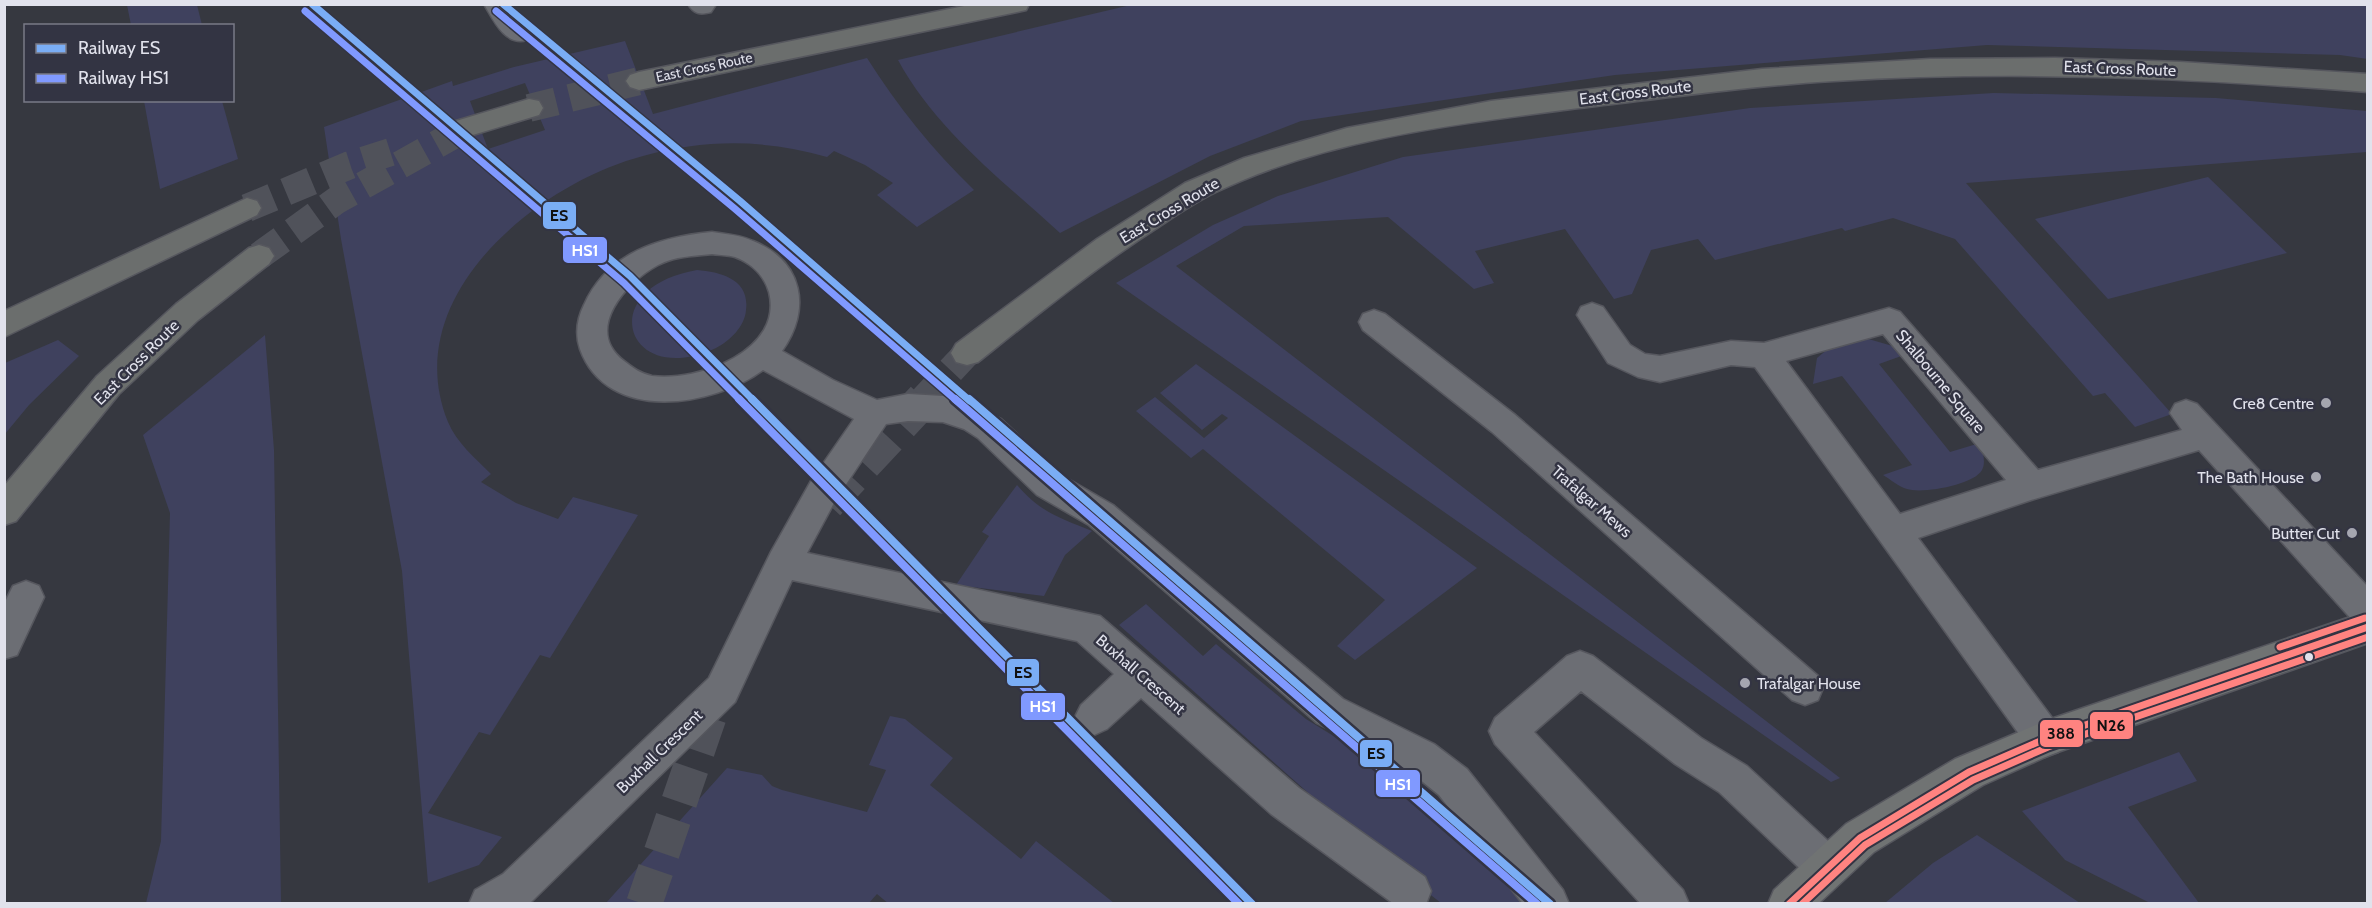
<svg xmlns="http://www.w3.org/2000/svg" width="2372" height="908" font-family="Cabin,sans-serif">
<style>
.green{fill:#3f415e;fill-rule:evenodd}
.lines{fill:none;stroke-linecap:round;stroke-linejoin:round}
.highway-tunnel-far1{stroke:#50525a;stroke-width:28;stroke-dasharray:28 14;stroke-linecap:butt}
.highway-tunnel{stroke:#50525a;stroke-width:36;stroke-dasharray:36 18;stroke-linecap:butt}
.minor-casing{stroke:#56575e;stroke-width:3}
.major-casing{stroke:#56575e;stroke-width:3}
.highway-casing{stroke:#56575e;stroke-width:3}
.minor{fill:#6c6e74;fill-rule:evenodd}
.major{fill:#707373;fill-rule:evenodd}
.highway{fill:#6b6e6d;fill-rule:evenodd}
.bus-1-casing{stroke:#333443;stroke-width:11}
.bus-2-casing{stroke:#333443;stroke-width:11}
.bus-3-casing{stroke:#333443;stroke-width:11}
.bus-1{stroke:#ff8380;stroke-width:7}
.bus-2{stroke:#ff8380;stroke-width:7}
.bus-3{stroke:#ff8380;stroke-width:7}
.rail-1-far1-casing{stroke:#333443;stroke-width:10}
.rail-1-casing{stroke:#333443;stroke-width:13}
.rail-2-far1-casing{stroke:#333443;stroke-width:10}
.rail-2-casing{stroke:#333443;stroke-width:13}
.rail-1-far1{stroke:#7aadf5;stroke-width:7}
.rail-1{stroke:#7aadf5;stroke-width:8}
.rail-2-far1{stroke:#8099ff;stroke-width:7}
.rail-2{stroke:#8099ff;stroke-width:8}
.poi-dot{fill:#a5a6b0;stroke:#333443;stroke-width:2}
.bus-dot{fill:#e1e2ec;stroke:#333443;stroke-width:2}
.labels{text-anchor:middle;stroke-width:5;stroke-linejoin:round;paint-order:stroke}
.far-street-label{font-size:14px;fill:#e1e2ec;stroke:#333443}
.street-label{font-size:16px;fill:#e1e2ec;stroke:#333443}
.poi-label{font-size:16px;fill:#e1e2ec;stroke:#333443;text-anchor:end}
.line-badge{stroke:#333443;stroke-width:2}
.badge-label{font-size:16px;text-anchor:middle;font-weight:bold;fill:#fff}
.pale-badge-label{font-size:16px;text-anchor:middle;font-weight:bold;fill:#111}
</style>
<rect width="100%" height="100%" fill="#363840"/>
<!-- green -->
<path class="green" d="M1135,4H2367L2368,59L2340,55L1987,45L1615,75L1301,121L1210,156L1060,233C1002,180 936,130 898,60Z
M127,5H197L202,25H131Z
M625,41L653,114L867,58C898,107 932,149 974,190L917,227L877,195L893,183L865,165L834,151L827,157C765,139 705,139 643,156C537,184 397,297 448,422C456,442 476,459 491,474L481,482L516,503L558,519L573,497L638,515L550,658L540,655L490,735L479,732L428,813L502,837L479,865L428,883L402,571L341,239L324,127L452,81L453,86L514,67ZM525,83L545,130L488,149L470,101Z
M1994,93L2216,98L2367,111V152L1966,183L2172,414L2135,427L2105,393L2093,396L1955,239L1893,218L1845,231L1842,228L1715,260L1698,239L1651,250L1632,294L1614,299L1565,229L1475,251L1494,283L1474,289L1388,217L1244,226L1176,266L1840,778L1831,782L1116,283L1213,225L1278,196L1403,157L1750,108Z
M144,101H222L238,159L160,189Z
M2208,177L2287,253L2108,299L2035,219Z
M697,270C722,272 750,280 746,310C745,326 730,341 716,348C626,390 592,288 697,270Z
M265,335L274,450L281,903H146L161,841L170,513L143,435Z
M1865,338L1896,347L1907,354L1879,364L1950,452L1980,443C1983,451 1986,463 1982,470C1974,485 1922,494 1907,489C1899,487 1890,479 1883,475L1912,465L1842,376L1813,384L1817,358L1829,348Z
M58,340L79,356L29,405L5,434V363Z
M1196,364L1477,568L1355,660L1337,646L1385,600L1203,449L1191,458L1136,411L1155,397L1204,438L1228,418L1222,414L1202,430L1160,393Z
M1017,485C1040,512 1060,518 1092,531L1065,555L1044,596L956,585L989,536L982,532Z
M1146,604L1203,656L1216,644L1306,719L1340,740L1408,773L1430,791L1454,814L1524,903H1441L1367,845L1119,625Z
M890,716L905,719L953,758L930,785L1021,859L1036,841L1114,903L889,904L877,894L868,904L606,903L727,768L762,775L772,786L782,790L867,812L886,770L869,765Z
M2179,752L2197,781L2128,807L2199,903H2150L2065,860L2022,811Z
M1977,835L2080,903H1885L1933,863Z"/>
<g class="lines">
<!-- highway-tunnel-far1 -->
<path class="highway-tunnel-far1" d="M529,108L639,81
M247,208L350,165L394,151
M259,256L337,200L466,128
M922,401L967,353"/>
<!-- highway-tunnel -->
<path class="highway-tunnel" d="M827,503L924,399
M644,904L717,692"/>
<!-- minor casing -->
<g class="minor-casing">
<path id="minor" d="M484,4H510L531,34L527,40C505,46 494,21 484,4Z
M688,4H714L715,6L711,12C700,15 694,14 688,4Z
M712,232C726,234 740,235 753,241C803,261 812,309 782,351L833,380L877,400L908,394L943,396L971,404L1001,419L1061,475L1113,505L1343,699L1434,744L1467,769L1563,890L1569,904H1523L1439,795L1408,770L1317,723L1089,525L1037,495L978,438L964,429L943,422L908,421L886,424L835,501L807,553L1100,616L1299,788L1425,877L1431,891L1426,904H1394L1271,814L1141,698L1107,729L1094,735L1081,729L1075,717L1081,705L1114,674L1077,641L792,580L735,702L531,902L469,904L475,890L503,874L709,678L771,552L811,481L854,419L763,370C713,407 607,424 580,349C575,334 577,319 584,305C607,253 659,237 712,232ZM712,254C719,255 728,255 735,257C751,263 764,275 769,292C784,351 698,382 652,376C641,374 633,368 624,361C583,330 626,282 658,265C675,256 694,256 712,254Z
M1592,303L1603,307L1630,345L1645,354L1660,356L1731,341L1764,343L1889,308L1900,312L2038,470L2182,430L2170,413L2175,404L2186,400L2197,404L2368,587V628L2355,623L2199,450L2031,500L1918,538L2058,726L2064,739L2058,752L2045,757L2032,752L1755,367L1731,365L1660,382L1638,377L1608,363L1577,315L1581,307ZM1883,334L2006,480L1900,514L1786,361Z
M1374,310L1385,314L1514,414L1818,676L1823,688L1818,700L1805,705L1792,700L1492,432L1363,330L1359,322L1363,314Z
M26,581L39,586L44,597L17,655L4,659V604L13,586Z
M1580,651L1593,656L1701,738L1747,766L1841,853L1847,867L1841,881L1827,887L1813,881L1719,792L1675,764L1581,691L1534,732L1683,890L1689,904H1641L1495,744L1489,731L1495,718L1567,656Z"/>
</g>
<!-- major casing -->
<g class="major-casing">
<path id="major" d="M2368,611V643L2052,754L1983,785L1874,852L1818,904H1768L1774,890L1846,824L1955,759L2045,721Z"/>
</g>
<!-- highway casing -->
<g class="highway-casing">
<path id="highway" d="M974,4H1029L1026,10L1017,12L639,90L630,87L626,81L630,75L639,72Z
M2055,58L2180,62L2368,74V92C2190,78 2012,70 1834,81C1748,86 1664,98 1579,108C1457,124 1329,138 1216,192C1197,201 1178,214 1160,226C1096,267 1037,315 978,362L967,365L956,362L951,353L956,344L1097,239L1185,183L1244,158L1347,128L1491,101L1762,69L1930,59Z
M529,99L539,101L543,108L539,115L466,137L456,135L452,128L456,121Z
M247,198L257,201L261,208L257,215L4,337V311Z
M259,245L269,248L274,256L269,264L198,320L119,394L16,521L4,525V486L97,376L176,304L249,248Z"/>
</g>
<!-- minor -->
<use href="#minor" class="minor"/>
<!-- major -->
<use href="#major" class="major"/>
<!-- highway -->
<use href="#highway" class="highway"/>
<!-- bus-1 casing -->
<g class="bus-1-casing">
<path id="bus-1" d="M1789,904L1860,838L1969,772L2045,739L2368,627"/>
</g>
<!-- bus-2 casing -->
<g class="bus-2-casing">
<path id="bus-2" d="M1802,904L1865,845L1973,780L2048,747L2368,637"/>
</g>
<!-- bus-3 casing -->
<g class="bus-3-casing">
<path id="bus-3" d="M2280,647L2365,618"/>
</g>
<!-- bus-1 -->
<use href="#bus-1" class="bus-1"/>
<!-- bus-2 -->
<use href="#bus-2" class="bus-2"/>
<!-- bus-3 -->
<use href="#bus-3" class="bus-3"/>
<!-- rail-1-far1 casing -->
<g class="rail-1-far1-casing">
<path id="rail-1-far1" d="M312,4L630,276L754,401
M503,4L740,201L970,401"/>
</g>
<!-- rail-1 casing -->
<g class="rail-1-casing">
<path id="rail-1" d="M752,399L1252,904
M969,399L1550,904"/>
</g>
<!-- rail-2-far1 casing -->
<g class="rail-2-far1-casing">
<path id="rail-2-far1" d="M305,11L624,283L741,401
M496,11L734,208L957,401"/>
</g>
<!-- rail-2 casing -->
<g class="rail-2-casing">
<path id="rail-2" d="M739,399L1239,904
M955,399L1537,904"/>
</g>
<!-- rail-1-far1 -->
<use href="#rail-1-far1" class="rail-1-far1"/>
<!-- rail-1 -->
<use href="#rail-1" class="rail-1"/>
<!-- rail-2-far1 -->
<use href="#rail-2-far1" class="rail-2-far1"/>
<!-- rail-2 -->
<use href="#rail-2" class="rail-2"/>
</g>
<!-- markers -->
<g class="poi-dot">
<circle cx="2326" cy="403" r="6"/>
<circle cx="2316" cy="477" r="6"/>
<circle cx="2352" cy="533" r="6"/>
<circle cx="1745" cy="683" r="6"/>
</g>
<circle class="bus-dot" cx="2309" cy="657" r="5"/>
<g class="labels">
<!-- far-street labels -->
<g class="far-street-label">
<text transform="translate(704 67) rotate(-12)" y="5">East Cross Route</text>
</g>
<!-- street labels -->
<g class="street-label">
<text transform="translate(2120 68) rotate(2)" y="6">East Cross Route</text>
<text transform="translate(1635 92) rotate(-7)" y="6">East Cross Route</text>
<text transform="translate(1169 210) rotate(-31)" y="6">East Cross Route</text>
<text transform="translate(136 362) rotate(-45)" y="6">East Cross Route</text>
<text transform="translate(1941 381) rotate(50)" y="6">Shalbourne Square</text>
<text transform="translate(1592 501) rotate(41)" y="6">Trafalgar Mews</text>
<text transform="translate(1141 674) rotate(41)" y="6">Buxhall Crescent</text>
<text transform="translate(659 751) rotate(-44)" y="6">Buxhall Crescent</text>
</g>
<!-- poi labels -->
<g class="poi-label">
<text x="2314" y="409">Cre8 Centre</text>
<text x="2304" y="483">The Bath House</text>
<text x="2340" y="539">Butter Cut</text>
<text x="1757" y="689" text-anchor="start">Trafalgar House</text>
</g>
</g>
<g class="line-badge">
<rect x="542" y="201" width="35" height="29" rx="6" fill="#7aadf5"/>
<rect x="562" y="236" width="46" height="28" rx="6" fill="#8099ff"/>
<rect x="1006" y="658" width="34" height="29" rx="6" fill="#7aadf5"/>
<rect x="1020" y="692" width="46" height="29" rx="6" fill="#8099ff"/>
<rect x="2089" y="711" width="45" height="29" rx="6" fill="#ff8380"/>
<rect x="2039" y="719" width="45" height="29" rx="6" fill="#ff8380"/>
<rect x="1359" y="739" width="34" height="29" rx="6" fill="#7aadf5"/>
<rect x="1375" y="769" width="46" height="29" rx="6" fill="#8099ff"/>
</g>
<g class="badge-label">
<text x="585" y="256">HS1</text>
<text x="1043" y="712">HS1</text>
<text x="1398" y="790">HS1</text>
</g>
<g class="pale-badge-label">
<text x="559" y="221">ES</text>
<text x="1023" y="678">ES</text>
<text x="2111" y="731">N26</text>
<text x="2061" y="739">388</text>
<text x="1376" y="759">ES</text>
</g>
<!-- border -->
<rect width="2372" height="908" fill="none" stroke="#e1e2ec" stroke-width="12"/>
<!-- legend -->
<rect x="24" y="24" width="210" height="78" fill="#333443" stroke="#797a87" stroke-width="1.5"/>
<rect x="36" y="44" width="30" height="9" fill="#7aadf5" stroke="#797a87" stroke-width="1.5"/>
<text x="78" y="54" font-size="18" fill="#e1e2ec">Railway ES</text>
<rect x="36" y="74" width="30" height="9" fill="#8099ff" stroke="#797a87" stroke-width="1.5"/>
<text x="78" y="84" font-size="18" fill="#e1e2ec">Railway HS1</text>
</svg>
